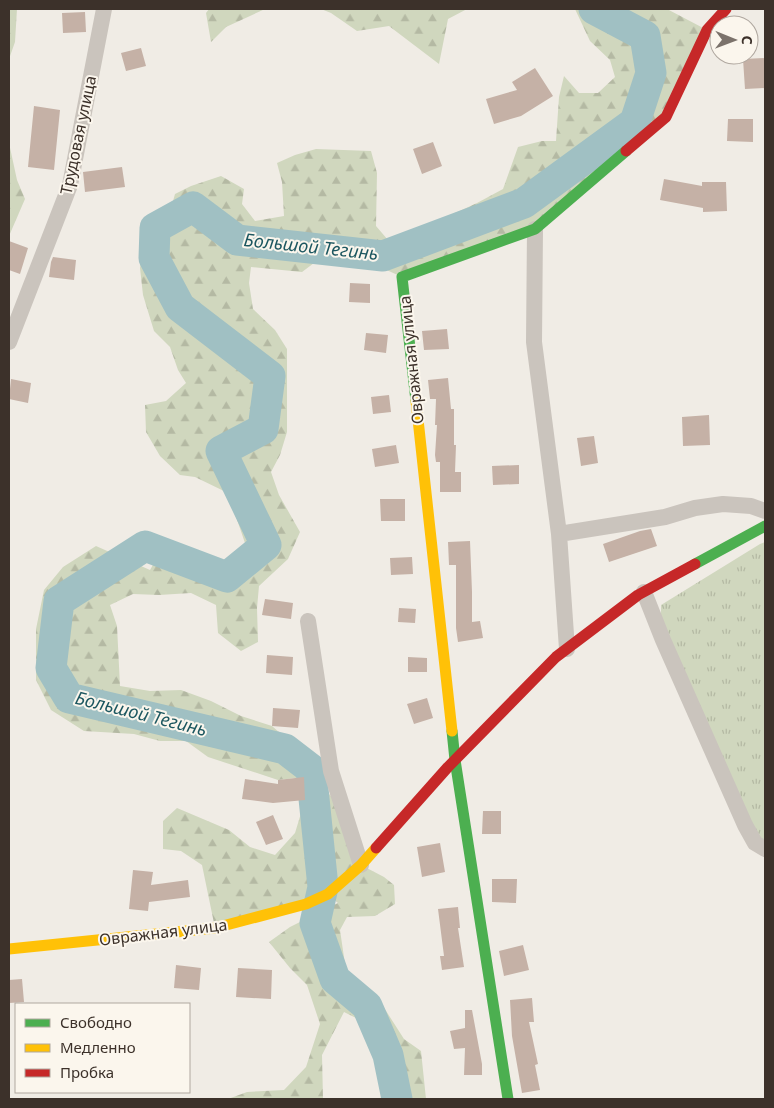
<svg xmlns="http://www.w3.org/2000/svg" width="774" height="1108" font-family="'Noto Sans',sans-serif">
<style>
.grass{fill:url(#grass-tufts)}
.forest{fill:url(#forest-firs)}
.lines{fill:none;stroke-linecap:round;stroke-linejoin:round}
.river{stroke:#a0c0c3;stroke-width:31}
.building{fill:#c5b1a6}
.street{stroke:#cac4bd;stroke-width:16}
.fast{stroke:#4caf50;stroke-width:11}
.slow{stroke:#ffc107;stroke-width:11}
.jam{stroke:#c62828;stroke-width:11}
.labels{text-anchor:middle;stroke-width:4;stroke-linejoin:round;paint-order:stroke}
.street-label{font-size:16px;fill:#3c312a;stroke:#fbf6ed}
.water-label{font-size:18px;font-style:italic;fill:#1d5760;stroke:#fbf6ed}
</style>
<defs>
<pattern id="grass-tufts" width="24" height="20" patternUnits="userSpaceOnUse" patternTransform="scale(1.25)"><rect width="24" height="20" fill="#d0d7be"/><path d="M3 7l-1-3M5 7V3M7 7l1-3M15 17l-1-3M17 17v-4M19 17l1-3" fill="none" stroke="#b4b9a3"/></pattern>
<pattern id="forest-firs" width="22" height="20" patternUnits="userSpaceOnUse" patternTransform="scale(1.25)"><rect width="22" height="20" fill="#d0d7be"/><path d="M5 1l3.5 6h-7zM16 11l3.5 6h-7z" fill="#b4b9a3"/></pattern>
</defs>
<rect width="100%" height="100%" fill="#f0ece5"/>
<!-- grass -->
<path class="grass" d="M765,542V843L750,825L661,620V605L760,544Z"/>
<!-- forest -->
<path class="forest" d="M9,9H17L15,42L9,59V85Z
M209,9H265L226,27L211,42L206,13Z
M321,9H467L448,19L439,64L389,26L357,31L331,13Z
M575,9H667L707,30L669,111L535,229L402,277L380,267L348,259L314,263L302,272L251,267L249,283L253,309L275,330L287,349V432L280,455L271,472L279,495L300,532L288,559L259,586L257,608L258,642L241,651L218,633L216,605L191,593L159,595L133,594L110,605L117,626L120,686L150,691L181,690L211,701L241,716L272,726L296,747L318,762L326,791L343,808L361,865L384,877L394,885L395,904L375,916L347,917L340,930L346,971L381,1003L404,1039L421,1051L426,1099H384V1087L379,1048L362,1021L344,1012L322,1055L323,1099H228L247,1092L284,1090L306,1067L320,1024L307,985L290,968L269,942L290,927L338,903L328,894L215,928L202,865L181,851L163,849V821L177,808L229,830L250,847L275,855L295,833L305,800L304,777L278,780L208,757L186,741H160L134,734L84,731L51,710L36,680V629L44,590L63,567L96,546L150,570L166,542L231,563L246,546L228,493L195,477L180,475L160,456L146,432L145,405L166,401L186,383L178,370L170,347L154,331L143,295L140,268L144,239L164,233L175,194L191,186L221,176L244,189L242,204L255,221L284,216L282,182L277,163L295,155L316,149L371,151L377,173L376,226L388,240L411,236L453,214L477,203L503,189L518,147L542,141H556L559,97L564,76L579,93H598L615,77L610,60L590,41Z
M9,143L17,180L25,199L9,236Z"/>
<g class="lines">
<!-- river -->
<path class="river" d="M397,1099L388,1055L367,1006L335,979L315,923L323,887L311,769L285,749L69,698L51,668L59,601L145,546L227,577L266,545L221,451L263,429L270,376L180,307L154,258L155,228L193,207L237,240L383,256L524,203L635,122L651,73L645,36L594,9"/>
</g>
<!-- building -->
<path class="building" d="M85,12L86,32L63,33L62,13Z
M141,48L146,66L126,71L121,53Z
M765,58V88L745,89L743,59Z
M535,68L553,96L521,116L494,124L486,99L517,90L512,82Z
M34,106L60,110L54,170L28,167Z
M728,119H753V142L727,141Z
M433,142L442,166L422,174L413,149Z
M122,167L125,187L85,192L83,172Z
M664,179L702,186V182H726L727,211L703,212V208L660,200Z
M9,241L28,248L20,274L9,270Z
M53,257L76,260L74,280L49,277L51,262Z
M350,283L370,284V303L349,302Z
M447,329L449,349L424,350L422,331Z
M366,333L388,335L386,353L364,350Z
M448,378L451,409H454V445H456L455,472H461V492H440V462H436L435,455L437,425H435L436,399H430L428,380Z
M11,379L31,383L28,403L9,399Z
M389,395L391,412L373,414L371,397Z
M709,415L710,445L683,446L682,417Z
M594,436L598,463L581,466L577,438Z
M396,445L399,463L375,467L372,449Z
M519,465V484L493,485L492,466Z
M380,499H405V521H381Z
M651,529L657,546L609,562L603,544L640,531Z
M470,541L472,592V622L480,621L483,638L458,642L456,628V565H449L448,542Z
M412,557L413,574L391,575L390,558Z
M265,599L293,603L291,619L262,615Z
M399,608L416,609L415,623L398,622Z
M267,655L293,657L292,675L266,673Z
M408,657L427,658V672H408Z
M427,698L433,718L414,724L407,704Z
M273,708L300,710L298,728L272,726Z
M304,777L305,800L273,803L242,799L245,779L278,784V780Z
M483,811H501V834H482Z
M273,815L283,839L266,845L256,822Z
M440,843L445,872L422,877L417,847Z
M133,870L153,872L151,885L188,880L190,897L149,902L148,911L129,909Z
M492,879H517L516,903L492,902Z
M458,907L460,928H458L464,967L442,970L440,956H444L438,909Z
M523,945L529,970L504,976L499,951Z
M176,965L201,968L199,990L174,988Z
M238,968L272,970L271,999L236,997Z
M22,979L24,1002L9,1003V980Z
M532,998L534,1022H529L538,1064L535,1065L540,1090L522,1093L512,1036L510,1000Z
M465,1010H472L482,1064V1075H464L465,1048L454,1049L450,1031L465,1028Z"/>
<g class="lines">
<!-- street -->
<path class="street" d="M535,229L534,342L559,534L567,649
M9,342L70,185L104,9
M559,534L665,517L695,508L723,504L751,506L765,511
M644,592L663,640L745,825L755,843L765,849
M308,621L331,771L361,865"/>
<!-- fast -->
<path class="fast" d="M416,401L402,277L535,229L626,151
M695,564L765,526
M452,731L455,760L508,1099"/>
<!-- slow -->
<path class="slow" d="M416,401L452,731
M9,949L215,928L306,904L328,894L361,865L376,848"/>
<!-- jam -->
<path class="jam" d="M626,151L666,117L707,30L726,9
M376,848L448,767L556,657L638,595L695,564"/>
</g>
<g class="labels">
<!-- street labels -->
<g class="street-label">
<text transform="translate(78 135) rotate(-78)" y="6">Трудовая улица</text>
<text transform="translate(411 360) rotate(-96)" y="6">Овражная улица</text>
<text transform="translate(163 932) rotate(-7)" y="6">Овражная улица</text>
</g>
<!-- water labels -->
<g class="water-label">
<text transform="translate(311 247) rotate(6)" y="6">Большой Тегинь</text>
<text transform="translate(141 714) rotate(14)" y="6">Большой Тегинь</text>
</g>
</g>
<!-- border -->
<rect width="774" height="1108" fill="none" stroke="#3c312a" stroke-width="20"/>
<!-- legend -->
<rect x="15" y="1003" width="175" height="90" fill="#fbf6ed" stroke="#afa79f"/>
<rect x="25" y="1019" width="25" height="8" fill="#4caf50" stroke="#afa79f"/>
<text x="60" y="1028" font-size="15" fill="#3c312a">Свободно</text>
<rect x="25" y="1044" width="25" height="8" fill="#ffc107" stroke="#afa79f"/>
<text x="60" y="1053" font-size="15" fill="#3c312a">Медленно</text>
<rect x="25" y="1069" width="25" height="8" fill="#c62828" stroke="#afa79f"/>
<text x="60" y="1078" font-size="15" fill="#3c312a">Пробка</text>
<!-- north arrow -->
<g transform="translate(734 40) rotate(91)"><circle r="24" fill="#fbf6ed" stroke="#afa79f"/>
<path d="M0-4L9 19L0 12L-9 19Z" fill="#7b726b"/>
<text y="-8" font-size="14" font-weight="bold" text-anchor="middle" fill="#3c312a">С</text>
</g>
</svg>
